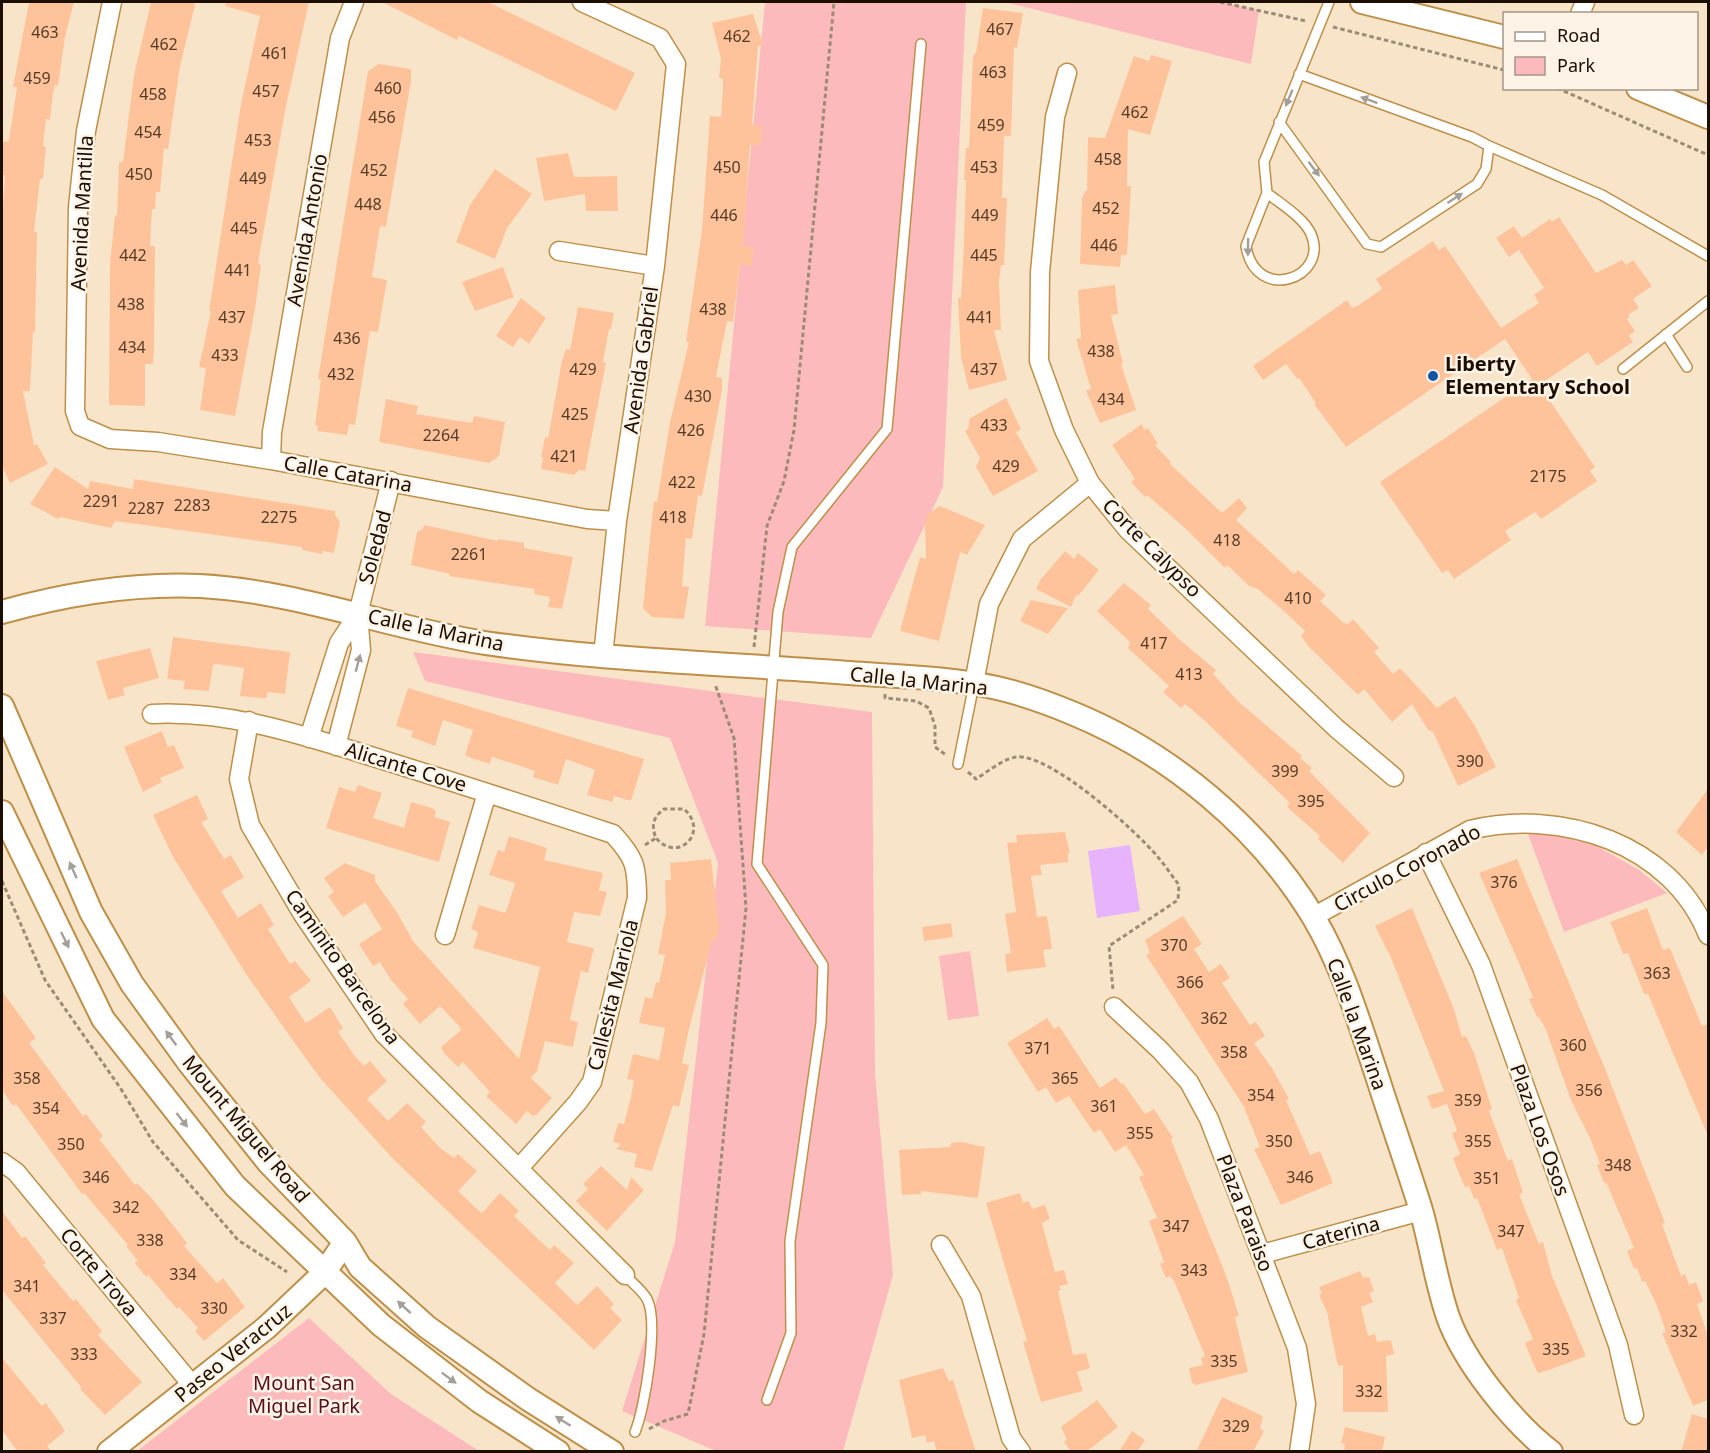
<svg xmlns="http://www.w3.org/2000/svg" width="1710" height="1453" font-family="'Noto Sans',sans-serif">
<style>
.green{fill:#fdbabd}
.water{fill:#e7b3fd}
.building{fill:#fec39b}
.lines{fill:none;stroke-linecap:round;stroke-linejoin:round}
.service-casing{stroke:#be8f48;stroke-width:12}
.minor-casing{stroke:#be8f48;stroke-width:21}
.tertiary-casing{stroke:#be8f48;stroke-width:26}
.path{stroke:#9c8b75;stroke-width:3;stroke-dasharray:4.5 3;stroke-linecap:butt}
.service{stroke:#fff;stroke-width:9}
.minor{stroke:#fff;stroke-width:18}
.tertiary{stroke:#fff;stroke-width:22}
.oneway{fill:#a49f99}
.poi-dot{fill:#1156a6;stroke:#fdf3e6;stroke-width:2}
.labels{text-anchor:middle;stroke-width:5;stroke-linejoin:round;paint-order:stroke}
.number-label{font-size:16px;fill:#543b27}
.street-label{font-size:20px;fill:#1c0e00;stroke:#fdf3e6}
.poi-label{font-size:20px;font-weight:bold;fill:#1c0e00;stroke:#fdf3e6;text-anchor:start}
.park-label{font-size:20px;fill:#580f1d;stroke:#fdf3e6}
</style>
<rect width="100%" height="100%" fill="#f8e5c9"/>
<!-- green -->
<path class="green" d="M765,2H966L943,487L871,638L705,626Z
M1005,2H1221L1259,11L1251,64Z
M413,652L872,712L875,1074L893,1275L843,1451H716L622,1411L675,1242L718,863L670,738L425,681Z
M1548,833L1593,844L1639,870L1667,893L1564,932L1528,834Z
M970,951L979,1016L948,1020L939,956Z
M309,1318L391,1394L479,1451H137Z"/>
<!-- water -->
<path class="water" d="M1130,845L1140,911L1097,918L1088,851Z"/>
<!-- building -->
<path class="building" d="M29,2H74L65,37L58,86L55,85L53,93L50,120L46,119L43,146L46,147L43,179H40L34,232H37L35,332H33L30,391H23L34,445L37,444L48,464L10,483L2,466V219L5,175H2V158L3,142L9,141L17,87H13Z
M151,2H194L195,5L180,66L168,149L164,148L160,192H156L155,209H152L150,246H155L154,349L153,364H145V406L109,405L110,264L115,215L117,216L119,162H123L134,75Z
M226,2H309L285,111L258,263L261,265L255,309L235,416L200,410L206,368L199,367L211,311H209L241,104L260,16L225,6Z
M382,2H488L635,73L616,111L459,36L457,40Z
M983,8L1023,13L1017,48L1014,47L1011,136H1004L1002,198H1007L1004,265H1001L999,281L1001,330H994L1007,380L969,390L961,357L958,298H961L963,264L966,180H964L966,148H969L973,56L976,53Z
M753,14L763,45L758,46L752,125L762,126L761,145H750L745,214L743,246L754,248L751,266L740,264L733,322L727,321L716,377L722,378V390L702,496L698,495L692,539L686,538L682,586L689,587L684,619L652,617L643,608L653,509L654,501L657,502L670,422L689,342H686L702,230L710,116L721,117L723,87V79L719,78L721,59L712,23Z
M1151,55L1172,61L1150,135L1128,129L1127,186H1131L1127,255H1121L1120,267L1080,264L1082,199L1085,191H1087L1088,137L1105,138L1134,56L1149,61Z
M379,64L411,69V81L386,227L380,226L372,277L387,280L378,332L370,331L355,425L349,424L347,435L317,431L318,426L315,425L321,380L318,379L368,71Z
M568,153L574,177L617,176L618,211H586L585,194L544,201L536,158Z
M495,169L532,194L507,228L495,259L456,242L470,205Z
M1559,217L1596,273L1622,260L1626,265L1633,260L1652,286L1633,299L1639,308L1628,315L1630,317L1627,319L1635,331L1629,336L1633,342L1597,366L1588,352L1539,385L1595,467L1590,471L1597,481L1541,519L1535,512L1505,531L1511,540L1454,579L1448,570L1442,573L1380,482L1532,379L1505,339L1346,447L1314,404L1316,403L1299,378L1297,379L1286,364L1263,380L1253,366L1347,300L1352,308L1359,305L1382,289L1376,279L1433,241L1439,250L1445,246L1501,328L1539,303L1534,295L1544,288L1519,250L1509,257L1496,238L1514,226L1522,238L1550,219L1552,222Z
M503,267L514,297L475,311L462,282Z
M1115,285L1118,314L1111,315L1123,363L1121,364L1136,410L1100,423L1086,391L1091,389L1076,339L1081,338L1078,290Z
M521,298L546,318L529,344L520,337L513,347L496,336Z
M578,307L614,313L611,329H609L603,362L606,363L585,471L579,470L574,475L541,469L543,457H541L545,437L548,438L562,361L566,349L570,350Z
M1006,398L1021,429L1016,432L1038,471L993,496L976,467L980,458L965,431L968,429L970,418Z
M386,399L418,406L416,414L472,423L474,416L505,422L499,456L489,463L379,442Z
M1142,424L1144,430L1148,428L1158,444L1155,445L1171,462L1169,463L1222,513L1239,498L1247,508L1236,520L1294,574L1298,570L1326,595L1320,601L1344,623L1348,624L1353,619L1379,648L1374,652L1393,674L1400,668L1437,708L1455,696L1475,726L1496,767L1458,786L1433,732L1428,730L1412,704L1392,722L1364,689L1358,695L1310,648L1301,636L1305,631L1286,613L1258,589L1249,586L1227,565L1225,568L1186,529L1147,495L1145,497L1131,482L1135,479L1112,445Z
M55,467L88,489L90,481L133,489L134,479L335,511V515L340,522L334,553L323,551L322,554L302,550V547L115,521L111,528L60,517L58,519L30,504Z
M940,506L985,525L967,555L960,552L939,641L900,631L920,557L926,559L925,523L929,513Z
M424,525L498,541V539L524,543V548L573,557L562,609L548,607L550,597L534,594L535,589L449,576L450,574L411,565L417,532L423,529Z
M1065,551L1074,559L1078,553L1099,570L1078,596L1076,595L1071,607L1036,589L1041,579Z
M1124,583L1151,605L1148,609L1180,640L1216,670L1213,674L1239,702L1302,756L1300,758L1312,768L1309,771L1370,833L1343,863L1318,839L1320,836L1287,807L1290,803L1205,721L1185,704L1181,708L1163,692L1169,686L1128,648L1130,642L1097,611Z
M1031,600L1068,608L1048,634L1020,621Z
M173,637L290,652L285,694L267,692V698H262L240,696L244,668L217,664L213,665L209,691L183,689L185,681L167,679Z
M150,648L159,678L123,688L125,695L108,700L96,661Z
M408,688L644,759L631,801L614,796L612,802L587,795L595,770L566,759L558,785L533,777L535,771L505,761L492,757L490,764L471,758L465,755L473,730L443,720L435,746L411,737L413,731L396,726Z
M162,731L168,747L174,745L184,768L160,778L162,782L143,792L124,747Z
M358,785L382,793L373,818L404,828L411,802L432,808L436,811L434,817L450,822L439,862L326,828L339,787L355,792Z
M1708,789V847L1702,855L1676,832Z
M197,795L208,819L201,822L224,859L231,855L244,877L221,891L238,918L261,903L274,925L268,929L290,964L295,961L311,981L289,997L297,1010L306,1023L330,1007L343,1028L338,1032L354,1055L364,1066L370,1061L387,1081L367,1099L388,1121L407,1103L426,1122L421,1127L440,1148L454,1158L458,1154L477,1171L458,1191L478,1210L482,1213L500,1193L519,1211L514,1216L536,1237L550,1250L554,1245L574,1263L555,1283L577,1305L597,1286L614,1304L610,1308L622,1320L594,1350L393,1159L321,1079L301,1052L246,974L172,855L153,815Z
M1065,832L1070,853H1068V862L1040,865L1042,875L1031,876L1037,917L1047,916L1052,949L1043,950L1046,967L1007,972L1005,954L1011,953L1005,914L1016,912L1007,843L1017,842L1016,835Z
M509,836L547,848L544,860L603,873L599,890L607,892L600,916L574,912L567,942L594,948L588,973L581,971L574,1001L570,1020L578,1022L573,1047L545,1041L537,1071L531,1078L552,1098L537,1114L533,1116L527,1111L516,1124L486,1096L490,1092L463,1062L458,1067L444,1053L441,1047L461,1030L459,1026L440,1006L420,1024L403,1004L408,999L391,980L380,962L373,966L359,944L382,929L365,902L343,917L328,896L334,892L324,878L345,863L375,875V881L398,914L413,941L519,1059L540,967L473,948L478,932L471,929L479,905L505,913L507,909L515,883L489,875L498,850L504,852Z
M711,859L719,928L716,940H712L689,1029L682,1063L689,1065L679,1107L673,1105L652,1171L634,1167L637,1154L616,1149L621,1144L613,1142L618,1123L624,1124L631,1097L634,1080L627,1079L633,1054L659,1060L665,1028L639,1023L645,997L652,999L656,982L659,983L665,955L658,954L666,913L665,880H671L670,863Z
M1517,859L1604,1066L1665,1223L1662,1224L1681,1276L1685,1274L1689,1285L1696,1282L1703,1301L1697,1304L1708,1336V1400L1693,1406L1662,1333L1666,1332L1657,1306L1645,1281L1642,1282L1637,1268L1634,1269L1627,1251L1634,1248L1606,1182L1604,1183L1597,1165L1600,1164L1590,1138L1571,1100L1546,1030L1539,1017H1537L1529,999L1533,998L1522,970L1479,873Z
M1412,908L1454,1009L1462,1037L1466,1036L1474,1053L1492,1109L1489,1111L1508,1161L1512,1159L1518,1177L1523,1193L1519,1194L1539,1244L1543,1242L1552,1276L1586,1356L1549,1370L1538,1373L1533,1363L1525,1343L1533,1339L1516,1300L1519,1298L1502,1248L1497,1250L1477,1198L1474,1199L1469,1186L1465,1187L1459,1174L1453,1158L1460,1154L1452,1133L1457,1131L1447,1104L1432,1109L1427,1096L1444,1091L1391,958L1375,926Z
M1647,908L1663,950L1670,948L1702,1026L1708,1024V1136L1648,994H1644L1628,953L1623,954L1611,924L1610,922Z
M1183,916L1202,944L1194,949L1209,972L1221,964L1230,978L1222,983L1250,1025L1256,1022L1265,1036L1254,1043L1272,1068L1289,1099L1286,1100L1310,1155L1320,1151L1333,1183L1281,1205L1254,1149L1260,1147L1244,1107L1146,955L1150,953L1145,940Z
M951,923L953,937L924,941L922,927Z
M2,991L36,1038L29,1043L83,1116L86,1114L103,1136L99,1139L135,1185L137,1183L150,1196L187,1243L184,1246L217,1283L223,1278L245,1307L204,1341L195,1331L198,1328L179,1307L177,1309L148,1275L146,1277L135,1263L138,1261L126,1246L128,1245L84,1193L82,1194L16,1104L13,1106L2,1090Z
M1047,1018L1054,1029L1059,1026L1100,1088L1116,1077L1121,1084L1123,1083L1145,1114L1154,1109L1173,1138L1171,1140L1226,1275L1239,1316L1235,1317L1248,1372L1196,1385L1192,1383L1189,1368L1203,1365L1201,1358L1205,1356L1175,1283L1170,1276L1166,1278L1160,1264L1164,1262L1149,1221L1157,1218L1139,1177L1144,1175L1126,1145L1115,1152L1100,1129L1094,1133L1069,1096L1056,1103L1046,1087L1038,1092L1007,1043Z
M961,1142L985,1147L978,1198L921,1191V1194L902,1195L899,1150L950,1147L951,1143Z
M601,1166L627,1190L631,1177L644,1190L607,1231L576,1201L588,1189L583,1184Z
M1020,1193L1023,1203L1029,1201L1032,1209L1045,1205L1050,1219L1042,1223L1055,1272L1064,1270L1068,1284L1059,1286L1061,1290L1058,1291L1073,1355L1086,1353L1090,1368L1077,1372L1083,1391L1041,1402L1023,1342L1027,1341L986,1203Z
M2,1211L22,1238L25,1236L46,1263L43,1265L62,1288L73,1301L76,1299L102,1331L98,1335L142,1382L105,1415L80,1389L82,1388L67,1370L2,1290Z
M1360,1271L1363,1278L1369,1277L1374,1291L1369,1293L1373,1302L1361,1307L1368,1336L1375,1334L1377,1342L1391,1340L1394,1354L1386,1356L1388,1412H1343V1365L1339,1366L1337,1362L1327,1312L1319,1295L1322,1294L1319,1287Z
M2,1358L42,1406L46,1403L65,1431L47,1446L52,1452H18L2,1430Z
M943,1368L949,1381L953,1380L976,1452H937L934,1441L927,1443L925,1435L912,1438L899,1380Z
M1222,1397L1263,1416L1260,1429L1264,1431L1253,1452H1196Z
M1097,1400L1118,1427L1086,1452H1071L1064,1442L1067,1440L1061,1427Z
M1692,1414L1708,1419V1452H1681Z
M1345,1427L1385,1437L1382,1452H1344L1345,1444L1341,1443Z
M1132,1431L1145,1440L1137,1452H1119Z"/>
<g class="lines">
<!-- service casing -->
<g class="service-casing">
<path id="service" d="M1279,122L1367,244L1381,247L1477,184L1486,169L1489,146L1472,137L1299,74
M1489,146L1602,195L1708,256
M1267,193C1281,204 1304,218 1311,234C1330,279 1255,304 1246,246L1267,193L1264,162L1329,2
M1666,334L1687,367
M1623,369L1708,301
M958,764L974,684
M625,1275C631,1282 642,1290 647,1299C659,1322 645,1408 635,1432
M767,1400L791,1333L790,1241L821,1023L823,965L757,864L778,612L792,547L887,429L921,44"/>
</g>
<!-- minor casing -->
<g class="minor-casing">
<path id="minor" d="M112,2L86,131L78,207L75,411L80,426L110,439L158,442L271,460L587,519L617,521
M582,2L660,38L676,64L655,266L617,521L603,656
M1580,14L1585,2
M1067,73L1055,117L1040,272L1039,361L1064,430L1090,483L1128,530L1336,728L1394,777
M559,251L655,266
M271,460L272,432L340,38L354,2
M974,683L989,604L1022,539L1090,483
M152,714C231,710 309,737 383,760C460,784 537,809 613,834C635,858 637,866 637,898L592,1082L578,1102L519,1168
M249,721L239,779L250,825L302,913L384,1034L625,1275
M309,738L339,643L358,614L391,481
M336,746L361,650L358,614
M1426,853L1481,965L1618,1345L1634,1415
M1313,917L1470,830C1561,808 1671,843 1708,935
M445,935L487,793
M1114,1007L1160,1050L1189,1082L1209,1119L1297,1348L1306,1404L1299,1452
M2,1162L16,1172L193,1386
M941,1245L971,1296L1011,1438L1021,1452
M1262,1254L1421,1211"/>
</g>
<!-- tertiary casing -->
<g class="tertiary-casing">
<path id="tertiary" d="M1362,2L1504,37
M1638,88L1708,117
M2,612C66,594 132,583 200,586C297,591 389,628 485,643C601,660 719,663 836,672C882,676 930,676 976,684C1009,689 1041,700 1072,713C1170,753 1259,827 1314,918C1343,967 1359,1022 1377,1076C1391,1120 1407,1165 1421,1210C1431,1245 1436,1282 1448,1317C1464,1362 1513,1423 1551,1452
M2,706L91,912L132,984L189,1063L268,1162L345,1242L360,1267L427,1327L528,1399L612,1452
M2,812L103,1019L235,1186L381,1325L479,1401L558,1452
M109,1452L267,1327L324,1273L345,1242"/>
</g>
<!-- path -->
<path class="path" d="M1220,2L1306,21
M1333,27L1504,70
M1557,88L1708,155
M754,647L767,526L784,481L794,430L834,2
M885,694V698L916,701L929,708L935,726V747L946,755
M968,772L976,779C987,772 1003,759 1016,757C1050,753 1135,830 1157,856C1165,865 1172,876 1179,885L1178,900L1109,946L1113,990
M645,845L656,838C651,826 653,817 664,809H684C710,832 678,864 656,838
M2,881L45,980L121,1089L153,1142L238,1240L287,1272
M649,1429L664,1421L688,1414L704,1334L746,908L734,738L715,684"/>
<!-- service -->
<use href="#service" class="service"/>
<!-- minor -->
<use href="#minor" class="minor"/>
<!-- tertiary -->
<use href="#tertiary" class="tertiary"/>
</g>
<!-- one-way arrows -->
<defs><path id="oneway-solid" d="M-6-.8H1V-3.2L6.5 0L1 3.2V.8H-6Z" transform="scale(1.5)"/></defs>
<g class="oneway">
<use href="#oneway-solid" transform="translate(1289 98) rotate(113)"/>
<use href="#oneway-solid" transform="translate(1369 100) rotate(-160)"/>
<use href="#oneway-solid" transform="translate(1314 169) rotate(53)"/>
<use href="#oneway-solid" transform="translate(1455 198) rotate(-33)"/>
<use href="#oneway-solid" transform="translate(1248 247) rotate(91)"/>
<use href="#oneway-solid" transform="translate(358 663) rotate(-75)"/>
<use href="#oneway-solid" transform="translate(73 870) rotate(-114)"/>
<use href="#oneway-solid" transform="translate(65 940) rotate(64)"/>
<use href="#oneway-solid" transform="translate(171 1038) rotate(-126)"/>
<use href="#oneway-solid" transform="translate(182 1120) rotate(52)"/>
<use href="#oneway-solid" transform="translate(404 1307) rotate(-138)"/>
<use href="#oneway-solid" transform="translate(449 1378) rotate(37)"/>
<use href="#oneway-solid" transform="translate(563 1421) rotate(-148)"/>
</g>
<!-- markers -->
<circle class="poi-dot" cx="1433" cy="376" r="6"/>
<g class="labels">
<!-- number labels -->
<g class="number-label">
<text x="1000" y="35">467</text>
<text x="45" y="38">463</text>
<text x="737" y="42">462</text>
<text x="164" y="50">462</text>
<text x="275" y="59">461</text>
<text x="993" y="78">463</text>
<text x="37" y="84">459</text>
<text x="388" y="94">460</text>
<text x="266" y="97">457</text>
<text x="153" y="100">458</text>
<text x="1135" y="118">462</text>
<text x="382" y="123">456</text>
<text x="991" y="131">459</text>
<text x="148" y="138">454</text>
<text x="258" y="146">453</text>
<text x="1108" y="165">458</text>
<text x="727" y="173">450</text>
<text x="984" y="173">453</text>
<text x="374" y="176">452</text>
<text x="139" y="180">450</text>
<text x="253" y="184">449</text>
<text x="368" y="210">448</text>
<text x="1106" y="214">452</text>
<text x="724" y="221">446</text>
<text x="985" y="221">449</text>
<text x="244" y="234">445</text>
<text x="1104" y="251">446</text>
<text x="133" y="261">442</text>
<text x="984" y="261">445</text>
<text x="238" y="276">441</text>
<text x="131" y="310">438</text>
<text x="713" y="315">438</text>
<text x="232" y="323">437</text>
<text x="980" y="323">441</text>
<text x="347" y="344">436</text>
<text x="132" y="353">434</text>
<text x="1101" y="357">438</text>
<text x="225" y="361">433</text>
<text x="583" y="375">429</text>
<text x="984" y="375">437</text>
<text x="341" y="380">432</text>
<text x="698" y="402">430</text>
<text x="1111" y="405">434</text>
<text x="575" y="420">425</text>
<text x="994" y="431">433</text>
<text x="691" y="436">426</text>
<text x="441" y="441">2264</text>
<text x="564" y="462">421</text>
<text x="1006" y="472">429</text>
<text x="1548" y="482">2175</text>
<text x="682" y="488">422</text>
<text x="101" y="507">2291</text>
<text x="192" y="511">2283</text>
<text x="146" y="514">2287</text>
<text x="279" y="523">2275</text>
<text x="673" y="523">418</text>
<text x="1227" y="546">418</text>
<text x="469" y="560">2261</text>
<text x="1298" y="604">410</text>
<text x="1154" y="649">417</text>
<text x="1189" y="680">413</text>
<text x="1470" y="767">390</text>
<text x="1285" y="777">399</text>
<text x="1311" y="807">395</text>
<text x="1504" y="888">376</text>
<text x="1174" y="951">370</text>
<text x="1657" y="979">363</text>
<text x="1190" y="988">366</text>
<text x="1214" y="1024">362</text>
<text x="1573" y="1051">360</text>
<text x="1038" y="1054">371</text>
<text x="1234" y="1058">358</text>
<text x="27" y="1084">358</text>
<text x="1065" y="1084">365</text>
<text x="1589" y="1096">356</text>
<text x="1261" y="1101">354</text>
<text x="1468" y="1106">359</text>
<text x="1104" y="1112">361</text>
<text x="46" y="1114">354</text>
<text x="1140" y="1139">355</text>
<text x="1279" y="1147">350</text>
<text x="1478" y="1147">355</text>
<text x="71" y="1150">350</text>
<text x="1618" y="1171">348</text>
<text x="96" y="1183">346</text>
<text x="1300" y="1183">346</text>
<text x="1487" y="1184">351</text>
<text x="126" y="1213">342</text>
<text x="1176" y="1232">347</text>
<text x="1511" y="1237">347</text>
<text x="150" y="1246">338</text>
<text x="1194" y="1276">343</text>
<text x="183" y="1280">334</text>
<text x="27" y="1292">341</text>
<text x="214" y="1314">330</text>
<text x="53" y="1324">337</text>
<text x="1684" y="1337">332</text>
<text x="1556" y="1355">335</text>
<text x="84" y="1360">333</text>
<text x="1224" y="1367">335</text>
<text x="1369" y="1397">332</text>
<text x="1236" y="1432">329</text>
</g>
<!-- street labels -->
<g class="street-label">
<text transform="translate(82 213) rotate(-87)" y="7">Avenida Mantilla</text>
<text transform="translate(307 230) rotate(-80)" y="7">Avenida Antonio</text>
<text transform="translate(641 360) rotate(-82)" y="7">Avenida Gabriel</text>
<text transform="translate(348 474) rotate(10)" y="7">Calle Catarina</text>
<text transform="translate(375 547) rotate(-75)" y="7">Soledad</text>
<text transform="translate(1152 548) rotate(45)" y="7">Corte Calypso</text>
<text transform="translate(436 630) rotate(12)" y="7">Calle la Marina</text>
<text transform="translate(919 681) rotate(6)" y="7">Calle la Marina</text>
<text transform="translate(406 767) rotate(17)" y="7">Alicante Cove</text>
<text transform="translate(1407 868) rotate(-28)" y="7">Circulo Coronado</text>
<text transform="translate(343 967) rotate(55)" y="7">Caminito Barcelona</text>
<text transform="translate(613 995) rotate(-76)" y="7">Callesita Mariola</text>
<text transform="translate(1357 1024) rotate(70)" y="7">Calle la Marina</text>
<text transform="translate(246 1129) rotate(50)" y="7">Mount Miguel Road</text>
<text transform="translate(1540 1130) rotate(70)" y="7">Plaza Los Osos</text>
<text transform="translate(1245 1213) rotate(69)" y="7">Plaza Paraiso</text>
<text transform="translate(1341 1233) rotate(-15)" y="7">Caterina</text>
<text transform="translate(99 1272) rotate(50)" y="7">Corte Trova</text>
<text transform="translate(233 1353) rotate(-39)" y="7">Paseo Veracruz</text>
</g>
<!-- poi labels -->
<g class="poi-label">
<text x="1445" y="371">Liberty<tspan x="1445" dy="23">Elementary School</tspan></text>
</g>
<!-- park labels -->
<g class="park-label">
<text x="304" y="1390">Mount San<tspan x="304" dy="23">Miguel Park</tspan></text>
</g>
</g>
<!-- border -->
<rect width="1710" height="1453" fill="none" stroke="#1c0e00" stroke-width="6"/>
<!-- legend -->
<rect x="1503" y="12" width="195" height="78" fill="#fdf3e6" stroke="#a3978a" stroke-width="1.5"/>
<rect x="1515" y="32" width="30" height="9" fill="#ffffff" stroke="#a3978a" stroke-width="1.5"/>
<text x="1557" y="42" font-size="18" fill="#1c0e00">Road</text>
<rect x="1515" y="57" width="30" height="18" fill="#fdbabd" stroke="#a3978a" stroke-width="1.5"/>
<text x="1557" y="72" font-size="18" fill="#1c0e00">Park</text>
</svg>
